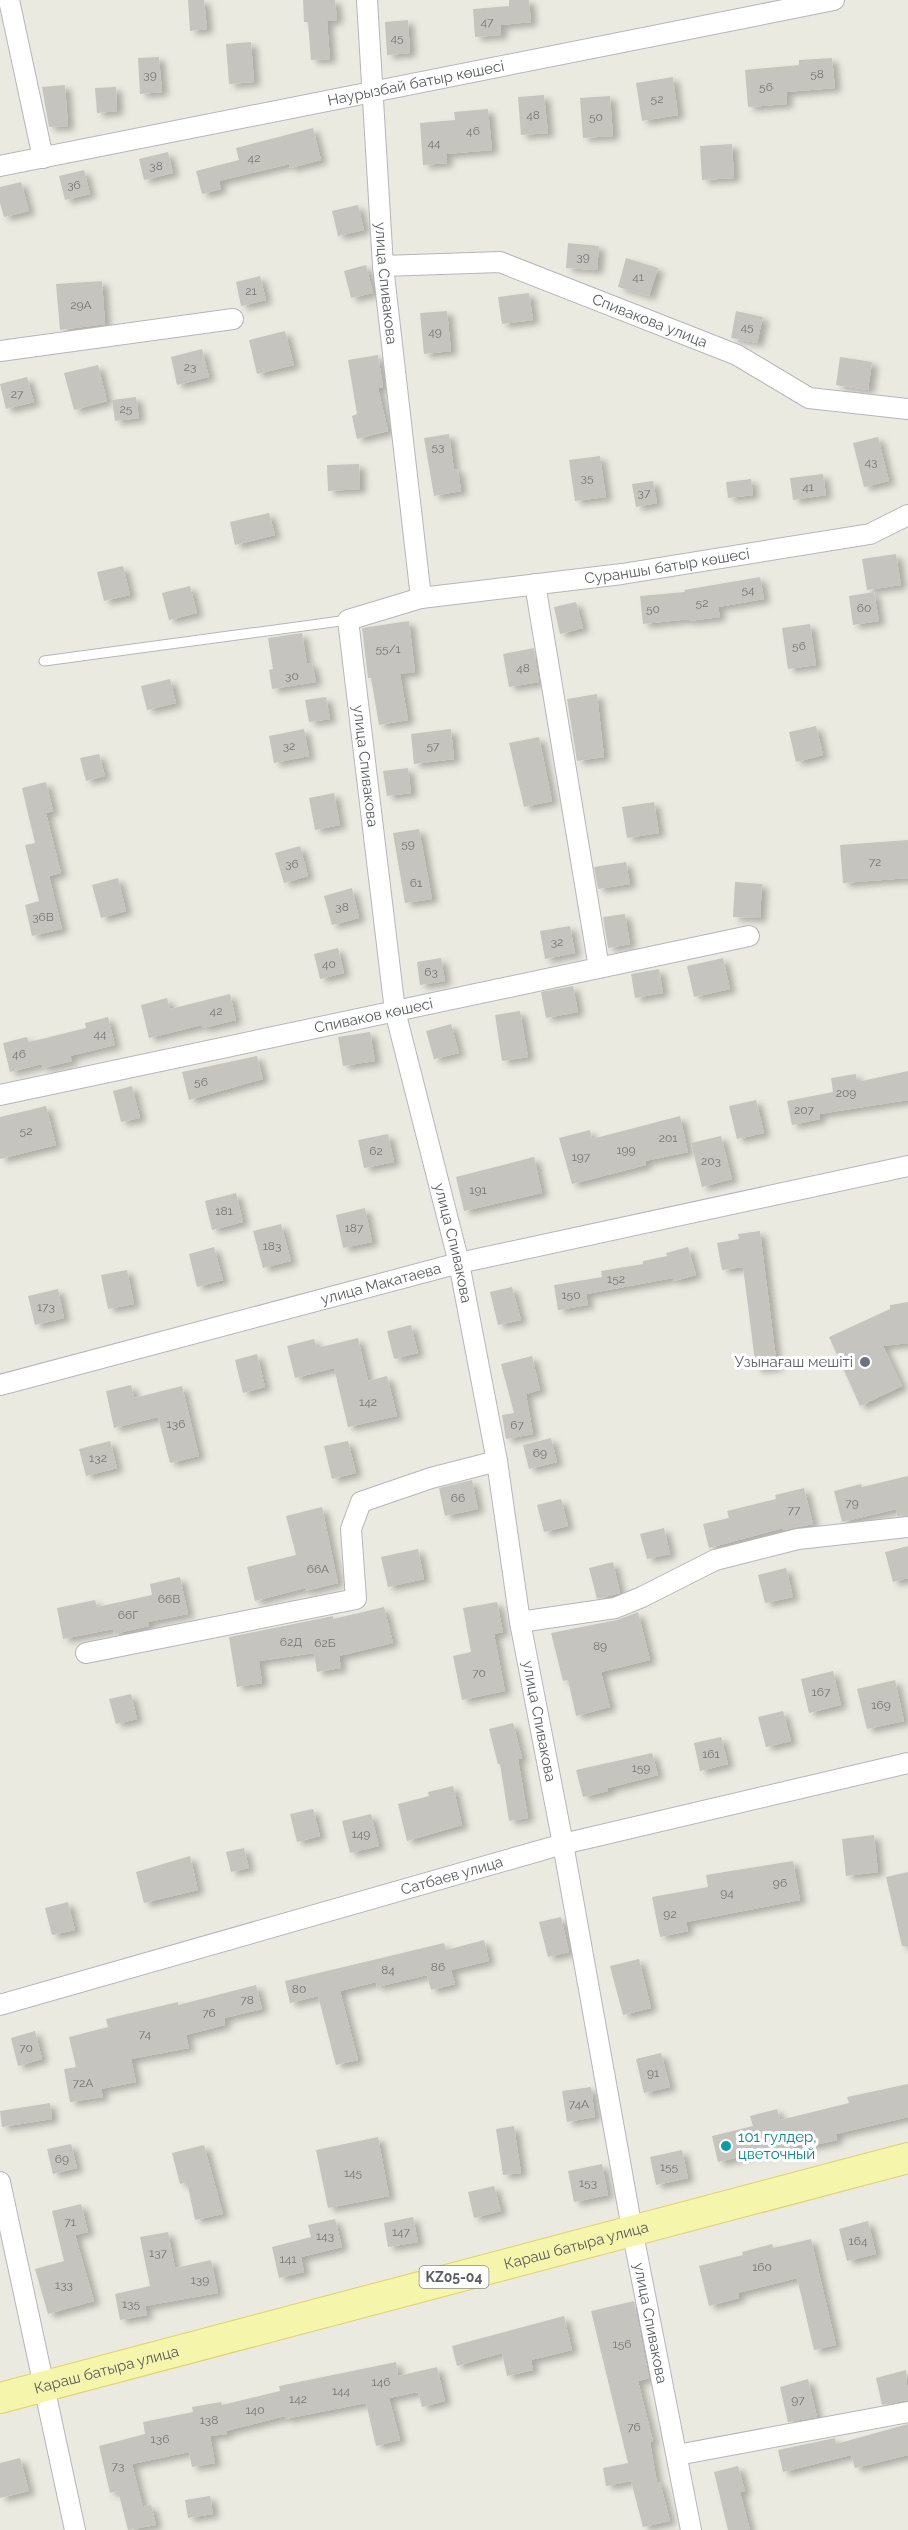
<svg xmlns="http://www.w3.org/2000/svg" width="908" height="2530" font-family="Raleway,sans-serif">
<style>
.building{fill:#c6c4be;filter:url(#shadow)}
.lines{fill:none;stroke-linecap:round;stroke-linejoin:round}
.service-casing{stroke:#b4b6ba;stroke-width:11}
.minor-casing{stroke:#b4b6ba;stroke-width:22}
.primary-casing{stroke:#e1d164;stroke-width:32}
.service{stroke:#fff;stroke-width:9}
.minor{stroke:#fff;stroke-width:20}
.primary{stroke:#f5f5ac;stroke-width:30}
.worship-dot{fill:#6b7280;stroke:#fff;stroke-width:2}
.culture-dot{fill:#0f9aa8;stroke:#fff;stroke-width:2}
.labels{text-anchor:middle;stroke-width:6;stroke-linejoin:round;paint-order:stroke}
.number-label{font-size:12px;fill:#757678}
.shield{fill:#fff;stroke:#8c8d90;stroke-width:1.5}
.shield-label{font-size:14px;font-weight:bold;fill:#5a5c60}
.street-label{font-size:15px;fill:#5a5c60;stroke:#fff}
.worship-label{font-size:15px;fill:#5b616d;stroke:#fff;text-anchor:end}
.culture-label{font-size:15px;fill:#0d838f;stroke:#fff;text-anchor:start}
</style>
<defs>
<filter id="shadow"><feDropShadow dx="6" dy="4" stdDeviation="3" flood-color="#0004"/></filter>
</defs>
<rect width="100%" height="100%" fill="#ebeae1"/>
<!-- building -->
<path class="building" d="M188,0H204L207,29L190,31Z
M303,0H335L337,20L327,21L330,59L311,60L308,22H304Z
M509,0H529L531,22L501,25V35L475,37L473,9L509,6Z
M408,20L410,53L387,55L385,22Z
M251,42L254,82L229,84L226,44Z
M159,57L162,92L140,94L138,58Z
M832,58L835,88L786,92L787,104L748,107L745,70L799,65V60Z
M673,77L678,115L642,121L636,83Z
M65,85L68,126L49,127L42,87Z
M116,87L117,111L97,113L95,88Z
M544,95L548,133L521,135L518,97Z
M610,96L613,136L583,138L580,98Z
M488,109L492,150L446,154L447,163L423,165L420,123L455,120L454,112Z
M313,128L321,160L290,168L289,164L219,181L221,189L202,194L196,171L239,160L236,148Z
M732,144L734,178L702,180L700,146Z
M168,152L173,173L144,180L139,159Z
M84,170L90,194L65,200L59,176Z
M21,182L29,211L4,217L0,203V187Z
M358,205L364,230L338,236L332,211Z
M568,243L599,246L597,270L566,268Z
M626,258L658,268L649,296L618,287Z
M366,265L373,293L351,298L344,271Z
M260,276L266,300L241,306L236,282Z
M102,281L105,324L60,330L56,284Z
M529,293L533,320L502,324L498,297Z
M447,311L451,351L424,354L420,313Z
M736,311L763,317L757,343L731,338Z
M285,331L294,365L257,374L249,340Z
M202,349L209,377L177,385L171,357Z
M378,355L383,387L378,388L388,431L357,439L352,416L357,414L348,360Z
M840,357L872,362L868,390L836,385Z
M98,365L107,401L74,410L64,373Z
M27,377L34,402L6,409L0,384Z
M136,397L139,418L115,421L112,400Z
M449,434L454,470L458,469L461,491L434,496L424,438Z
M878,437L889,481L864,487L853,443Z
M600,456L606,497L575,501L569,460Z
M359,464L360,489L328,491L327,465Z
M823,474L826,495L793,500L790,478Z
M751,479L753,495L728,498L726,482Z
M653,481L657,503L636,507L632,484Z
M269,513L275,535L235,545L230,522Z
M896,554L901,585L867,590L862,559Z
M123,566L130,595L104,601L97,572Z
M760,577L764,599L718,607L720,617L689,621V619L643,624L640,596L685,592L684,590Z
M190,586L197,613L169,620L162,593Z
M874,592L879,621L853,625L849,596Z
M576,602L583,628L560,634L554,607Z
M409,621L415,672L400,674L408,720L379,725L371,678H368L362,628Z
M810,624L816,665L788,669L782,628Z
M302,633L307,664L312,663L316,682L272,689L269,670L273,669L268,638Z
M534,648L539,682L509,687L503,654Z
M170,679L176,703L147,710L141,686Z
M597,694L604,757L577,761L567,699Z
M326,697L330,719L309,722L305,700Z
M816,726L823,755L796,762L789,732Z
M304,729L309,756L274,763L269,736Z
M451,729L454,759L414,764L411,734Z
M539,737L552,801L524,807L509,743Z
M99,754L105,776L86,781L80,758Z
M408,768L411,793L387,796L383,771Z
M46,782L53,811L46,813L61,873L49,876L62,929L32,936L25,905L39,901L25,845L35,843L22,788Z
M334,793L340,825L315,830L309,798Z
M654,802L659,833L627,838L622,807Z
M419,829L432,899L405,903L393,833Z
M908,840V878L843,883L840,845Z
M300,846L308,876L284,883L275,853Z
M626,862L630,884L598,889L594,867Z
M118,878L126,911L101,918L92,885Z
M735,882L762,884L760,918L733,917Z
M352,888L359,918L332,925L324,896Z
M625,914L630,944L608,948L603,917Z
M570,926L575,953L545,959L540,931Z
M338,948L344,973L320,979L314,954Z
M441,958L445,981L420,985L417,962Z
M723,958L730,989L694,997L687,966Z
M659,969L663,993L635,998L631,974Z
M573,986L578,1012L546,1018L541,992Z
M230,994L236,1020L203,1028L202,1025L149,1038L141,1005L167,998L170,1009Z
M520,1011L528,1057L502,1061L495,1015Z
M108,1017L115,1045L70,1056L72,1061L43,1068L42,1064L10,1072L3,1043L27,1037L29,1042L86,1028L85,1023Z
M451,1024L459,1053L434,1059L426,1031Z
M370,1032L375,1061L343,1066L338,1037Z
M257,1056L263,1079L189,1100L182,1072Z
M908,1071V1100L819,1114L820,1119L792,1125L787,1101L833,1092L831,1078L856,1074L857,1082Z
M132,1086L140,1118L121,1122L113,1091Z
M756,1100L764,1133L737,1139L729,1106Z
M46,1106L56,1145L0,1159V1117Z
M680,1116L688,1152L645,1161L646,1165L572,1184L559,1138L590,1130L592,1139Z
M388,1134L394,1162L364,1168L358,1140Z
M721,1136L732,1179L702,1187L691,1143Z
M534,1157L542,1193L464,1211L456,1177Z
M236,1193L243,1222L212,1230L205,1201Z
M365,1208L372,1242L343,1248L336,1215Z
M281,1224L291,1261L263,1268L253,1231Z
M760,1231L777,1367L756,1369L743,1267L722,1270L717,1243L739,1239L738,1234Z
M214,1247L223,1280L197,1287L189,1254Z
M688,1247L696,1275L674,1281L673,1278L586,1294L588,1305L558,1310L554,1285L602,1277L601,1271L643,1264V1261L667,1256L666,1253Z
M127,1270L134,1304L108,1309L101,1275Z
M512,1287L521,1320L498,1325L490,1292Z
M58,1289L64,1318L35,1325L28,1296Z
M908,1302V1343L883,1346L902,1386L860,1406L829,1337L890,1309V1305Z
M411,1325L418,1353L394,1359L387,1331Z
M358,1338L368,1381L387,1376L397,1416L348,1427L334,1368L295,1378L287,1346L314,1339L317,1348Z
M257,1354L265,1387L243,1393L235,1360Z
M532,1356L540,1390L526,1394L533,1434L506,1439L502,1415L514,1413L501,1364Z
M131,1385L134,1398L182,1386L199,1456L170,1463L158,1417L114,1428L106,1391Z
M551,1438L557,1462L529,1469L523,1445Z
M110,1441L117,1468L86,1476L79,1449Z
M348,1441L356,1473L332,1479L324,1446Z
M908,1476V1515L897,1516L896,1509L842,1522L834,1491L861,1484L862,1487Z
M472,1480L478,1509L445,1516L439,1488Z
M804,1488L813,1524L783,1530V1528L709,1548L703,1524L729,1518L727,1511L776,1499L775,1495Z
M561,1499L568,1526L544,1532L537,1505Z
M322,1507L338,1583L305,1591V1588L255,1601L247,1567L296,1555L286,1516Z
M664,1528L670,1554L647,1559L640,1534Z
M908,1546V1578L893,1582L885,1552Z
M418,1549L424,1579L388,1587L381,1557Z
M613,1562L620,1593L597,1599L589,1568Z
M786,1568L793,1597L765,1603L758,1575Z
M180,1577L188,1614L148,1622L149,1626L114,1634L113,1629L63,1639L57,1608L95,1600L97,1607L152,1595L150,1584Z
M497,1602L503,1632L494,1634L505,1691L462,1700L453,1656L471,1652L463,1608Z
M384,1607L393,1643L339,1656L341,1668L317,1672L314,1653L259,1661L262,1683L237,1687L229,1637L333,1616V1619Z
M638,1612L650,1660L601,1672L610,1707L576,1716L568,1680L563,1681L551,1633L617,1620Z
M833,1671L841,1705L809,1713L801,1679Z
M895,1680L904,1721L867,1729L857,1689Z
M131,1694L137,1719L116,1724L109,1699Z
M783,1711L791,1741L766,1747L758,1717Z
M513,1723L522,1758L518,1759L528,1818L509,1821L500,1764H498L489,1729Z
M721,1737L728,1764L700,1771L694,1743Z
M652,1753L658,1775L608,1788V1791L583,1797L576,1770Z
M453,1786L462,1825L407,1841L398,1804L429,1796L428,1792Z
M313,1809L320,1836L297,1842L290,1814Z
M371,1814L379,1846L350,1853L342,1821Z
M874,1835L878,1872L846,1876L842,1839Z
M244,1848L249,1868L231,1872L226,1852Z
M190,1856L198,1890L144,1903L136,1872Z
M793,1861L800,1900L686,1922L688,1931L660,1937L652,1897L708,1887L706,1875Z
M908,1872V1946H902L886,1877Z
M68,1902L75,1930L52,1935L45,1908Z
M561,1917L569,1952L548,1957L539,1922Z
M484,1940L489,1961L451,1970L455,1984L431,1990L427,1975L377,1987L376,1982L340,1991L358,2060L336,2065L318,1996L290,2003L285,1981L444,1943L446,1950Z
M639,1959L651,2008L623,2015L610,1966Z
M256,1985L262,2009L224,2018L225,2025L186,2035L189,2048L131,2059L136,2082L101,2089L103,2097L70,2102L64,2069L76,2067L69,2037L108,2027L106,2019L178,2002V2005Z
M35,2031L42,2059L18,2066L11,2038Z
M661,2053L670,2087L644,2093L636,2059Z
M908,2084V2117L836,2134L837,2140L805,2147V2144L760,2155L759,2152L718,2162L712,2136L753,2126L750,2116L777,2109L780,2120L849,2103L847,2097Z
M591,2087L595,2117L567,2122L562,2091Z
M50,2103L52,2119L2,2127L0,2111Z
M514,2126L521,2173L503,2175L496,2129Z
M378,2137L389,2196L328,2208L316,2150Z
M71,2144L77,2168L53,2174L47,2149Z
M204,2145L223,2214L195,2220L187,2182L180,2184L172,2153Z
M682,2150L688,2178L656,2185L650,2157Z
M602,2164L608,2195L574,2202L568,2171Z
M494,2186L501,2211L474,2218L468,2192Z
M81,2204L88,2232L75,2235L94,2301L48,2314L35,2269L64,2261L52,2211Z
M413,2217L418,2242L388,2247L384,2223Z
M335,2219L342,2247L301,2257L304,2272L279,2278L272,2247L311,2237L308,2225Z
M868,2221L876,2254L847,2261L839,2229Z
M168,2232L175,2268L211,2260L218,2293L145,2306L147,2315L120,2320L115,2294L150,2286L140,2237Z
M811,2239L836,2345L814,2350L797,2278L738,2293L739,2298L709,2306L699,2266L743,2255L742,2252L772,2244L773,2248Z
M634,2301L649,2378L638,2381L653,2441L650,2442L657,2483L660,2482L670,2521L643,2527L631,2481L606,2486L603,2468L628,2463L591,2311Z
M564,2316L572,2350L531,2360L533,2370L507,2376L502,2353L457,2366L452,2346Z
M396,2362L398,2376L437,2367L445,2401L422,2407L418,2392L389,2398L400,2440L376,2446L366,2403L285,2419V2416L226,2431L227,2434L210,2436L215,2463L192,2467L189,2452L132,2464L143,2507L151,2505L156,2525L128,2530L118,2491L110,2493L99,2446L145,2434L143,2422L193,2412L192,2407L221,2402L222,2405L280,2391L279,2386Z
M906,2370L908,2400L882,2405L876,2378Z
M808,2379L817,2417L788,2422L780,2387Z
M908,2424V2455L855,2468L851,2455L783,2472L778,2450L835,2438L836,2444Z
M20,2458L29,2491L0,2498V2463Z
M738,2466L745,2491L740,2492L750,2530H728L714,2472Z
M210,2496L213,2514L188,2518L185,2500Z"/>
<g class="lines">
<!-- service casing -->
<g class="service-casing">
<path id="service" d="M44,661L348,620"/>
</g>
<!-- minor casing -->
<g class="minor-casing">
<g id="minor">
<path d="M9,0L43,158"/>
<path id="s1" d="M367,0L383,266L421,598L348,620L395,1011L459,1263L497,1461L520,1622L563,1844L632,2229L691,2530"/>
<path id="s2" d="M0,166L834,0"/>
<path id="s3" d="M383,266L500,262L737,355L809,398L908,409"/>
<path d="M0,351L233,319"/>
<path d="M535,584L599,968"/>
<path id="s4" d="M421,598L622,574L870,534L908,515"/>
<path id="s5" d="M0,1095L749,936"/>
<path id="s6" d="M0,1385L459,1263L908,1166"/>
<path d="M520,1622L615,1608L642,1597L715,1560L798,1539L908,1527"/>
<path d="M86,1653L356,1599L351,1529L361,1502L431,1478L497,1461"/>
<path id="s7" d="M0,2005L563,1844L908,1763"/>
<path d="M0,2182L75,2530"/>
<path d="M677,2455L908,2412"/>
</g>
</g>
<!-- primary casing -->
<g class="primary-casing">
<g id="primary">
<path id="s8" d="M0,2398L908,2158"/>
</g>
</g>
<!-- service -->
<use href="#service" class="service"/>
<!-- minor -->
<use href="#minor" class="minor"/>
<!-- primary -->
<use href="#primary" class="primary"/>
</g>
<!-- markers -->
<circle class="worship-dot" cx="865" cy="1362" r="6"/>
<circle class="culture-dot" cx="726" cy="2146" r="6"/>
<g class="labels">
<!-- number labels -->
<g class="number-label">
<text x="487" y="26">47</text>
<text x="397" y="42">45</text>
<text x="817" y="78">58</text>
<text x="150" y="79">39</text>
<text x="766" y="91">56</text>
<text x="657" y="103">52</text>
<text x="533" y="119">48</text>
<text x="596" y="121">50</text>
<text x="473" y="135">46</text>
<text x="434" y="147">44</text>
<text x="254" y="162">42</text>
<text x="156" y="170">38</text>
<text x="74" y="189">36</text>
<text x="583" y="261">39</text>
<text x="638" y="281">41</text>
<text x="251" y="295">21</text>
<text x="81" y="309">29А</text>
<text x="747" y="331">45</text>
<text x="435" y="336">49</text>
<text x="190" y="371">23</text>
<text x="17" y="398">27</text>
<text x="126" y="413">25</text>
<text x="438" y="451">53</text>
<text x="871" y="466">43</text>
<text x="587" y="482">35</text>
<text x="808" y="491">41</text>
<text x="644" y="497">37</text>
<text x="748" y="594">54</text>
<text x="702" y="607">52</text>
<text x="864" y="612">60</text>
<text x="653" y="613">50</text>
<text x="799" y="650">56</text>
<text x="388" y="653">55/1</text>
<text x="523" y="672">48</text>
<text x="292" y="680">30</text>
<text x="289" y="750">32</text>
<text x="433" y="750">57</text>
<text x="408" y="848">59</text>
<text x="875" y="866">72</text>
<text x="292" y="868">36</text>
<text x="416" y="887">61</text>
<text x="342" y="911">38</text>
<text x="43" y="921">36В</text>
<text x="557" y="946">32</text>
<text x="329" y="968">40</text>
<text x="431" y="976">63</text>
<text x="216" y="1015">42</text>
<text x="100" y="1038">44</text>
<text x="19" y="1058">46</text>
<text x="201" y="1086">56</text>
<text x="846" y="1097">209</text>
<text x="804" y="1114">207</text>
<text x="26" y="1135">52</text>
<text x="668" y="1142">201</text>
<text x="626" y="1154">199</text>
<text x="376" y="1155">62</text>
<text x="581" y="1161">197</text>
<text x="711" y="1165">203</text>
<text x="478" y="1194">191</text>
<text x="224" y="1215">181</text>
<text x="354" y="1232">187</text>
<text x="272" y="1250">183</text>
<text x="616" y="1283">152</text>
<text x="571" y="1299">150</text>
<text x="46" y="1311">173</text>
<text x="368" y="1406">142</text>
<text x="176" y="1428">136</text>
<text x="517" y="1429">67</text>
<text x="540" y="1457">69</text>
<text x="98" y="1462">132</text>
<text x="458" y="1502">66</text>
<text x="852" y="1507">79</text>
<text x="794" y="1514">77</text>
<text x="318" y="1573">66А</text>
<text x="169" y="1603">66В</text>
<text x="128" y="1619">66Г</text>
<text x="291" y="1646">62Д</text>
<text x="325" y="1647">62Б</text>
<text x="600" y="1650">89</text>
<text x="479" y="1677">70</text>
<text x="821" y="1696">167</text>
<text x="881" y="1709">169</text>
<text x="711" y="1758">161</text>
<text x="641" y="1772">159</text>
<text x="361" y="1838">149</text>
<text x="780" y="1887">96</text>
<text x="727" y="1897">94</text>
<text x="670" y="1918">92</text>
<text x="438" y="1971">86</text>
<text x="388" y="1974">84</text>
<text x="299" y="1993">80</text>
<text x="247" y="2004">78</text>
<text x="209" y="2017">76</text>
<text x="145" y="2038">74</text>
<text x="26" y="2052">70</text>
<text x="653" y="2077">91</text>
<text x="83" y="2087">72А</text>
<text x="579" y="2108">74А</text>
<text x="62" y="2163">69</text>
<text x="669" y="2171">155</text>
<text x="353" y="2177">145</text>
<text x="588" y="2187">153</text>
<text x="70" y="2226">71</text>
<text x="401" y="2236">147</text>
<text x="325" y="2240">143</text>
<text x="858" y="2245">164</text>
<text x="158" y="2257">137</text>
<text x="288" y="2263">141</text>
<text x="762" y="2271">160</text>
<text x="200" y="2284">139</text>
<text x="64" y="2289">133</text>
<text x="131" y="2308">135</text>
<text x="622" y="2348">156</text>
<text x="381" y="2386">146</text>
<text x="341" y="2395">144</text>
<text x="298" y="2403">142</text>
<text x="798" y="2404">97</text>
<text x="255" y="2414">140</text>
<text x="209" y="2424">138</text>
<text x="634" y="2431">76</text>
<text x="160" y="2443">136</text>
<text x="118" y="2470">73</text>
</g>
<!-- shield labels -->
<rect class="shield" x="419.5" y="2266" width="69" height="22" rx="4.5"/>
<g class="shield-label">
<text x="454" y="2282">KZ05-04</text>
</g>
<!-- street labels -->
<g class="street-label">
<text dy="5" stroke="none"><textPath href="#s2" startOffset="424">Наурызбай батыр көшесі</textPath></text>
<text dy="5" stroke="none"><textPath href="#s1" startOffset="284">улица Спивакова</textPath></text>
<text dy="5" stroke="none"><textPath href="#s3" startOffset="278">Спивакова улица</textPath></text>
<text dy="5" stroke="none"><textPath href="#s4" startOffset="248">Сураншы батыр көшесі</textPath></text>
<text dy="5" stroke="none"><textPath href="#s1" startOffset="824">улица Спивакова</textPath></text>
<text dy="5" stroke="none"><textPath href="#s5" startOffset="382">Спиваков көшесі</textPath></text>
<text dy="5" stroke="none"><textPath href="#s1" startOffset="1310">улица Спивакова</textPath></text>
<text dy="5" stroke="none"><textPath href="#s6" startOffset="394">улица Макатаева</textPath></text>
<text dy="5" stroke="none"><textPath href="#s1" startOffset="1796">улица Спивакова</textPath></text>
<text dy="5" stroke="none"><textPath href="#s7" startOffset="470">Сатбаев улица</textPath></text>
<text dy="5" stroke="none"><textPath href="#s8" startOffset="596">Караш батыра улица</textPath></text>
<text dy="5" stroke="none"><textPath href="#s1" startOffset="2408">улица Спивакова</textPath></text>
<text dy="5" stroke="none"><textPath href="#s8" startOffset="110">Караш батыра улица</textPath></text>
</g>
<!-- worship labels -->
<g class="worship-label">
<text x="853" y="1367">Узынағаш мешіті</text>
</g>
<!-- culture labels -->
<g class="culture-label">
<text x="738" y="2142">101 гулдер,<tspan x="738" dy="17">цветочный</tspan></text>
</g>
</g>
</svg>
